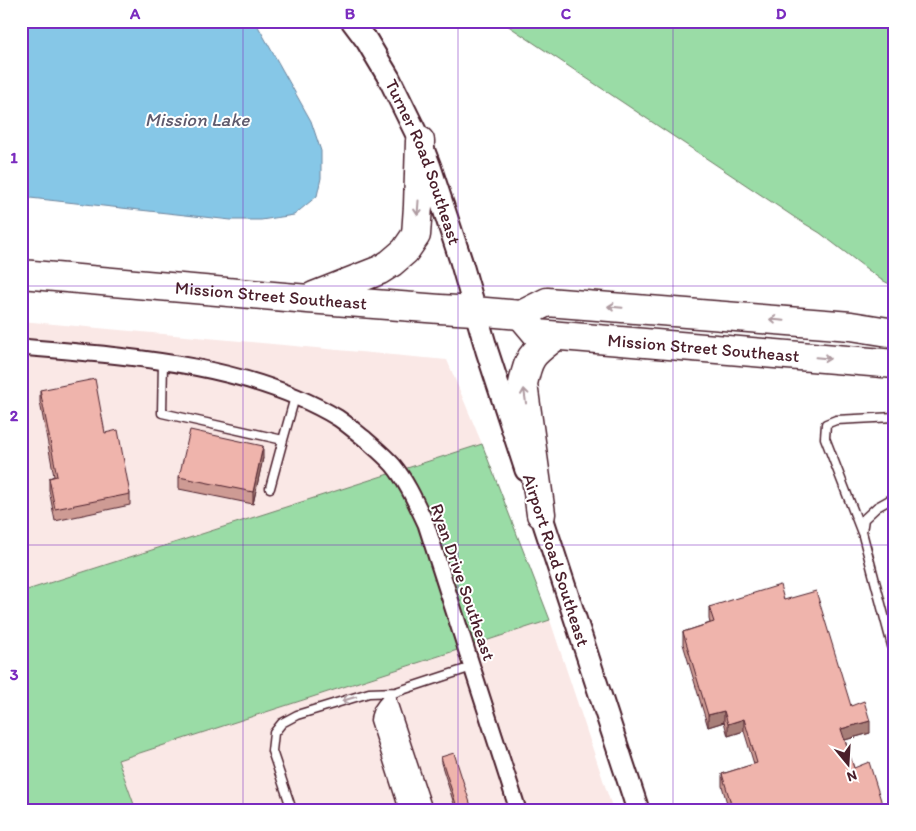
<svg xmlns="http://www.w3.org/2000/svg" width="916" height="831" font-family="Itim,sans-serif">
<style>
.built{fill:#fae8e6}
.green{fill:#9adca6;stroke:#727e68}
.water{fill:#86c7e7;stroke:#6e849c}
.lines{fill:none;stroke-linecap:round;stroke-linejoin:round}
.lane-casing{stroke:#4a1f2b;stroke-width:11}
.street-casing{stroke:#4a1f2b;stroke-width:19}
.secondary-casing{stroke:#4a1f2b;stroke-width:25}
.highway-casing{stroke:#4a1f2b;stroke-width:31}
.lane{stroke:#fff;stroke-width:8}
.street{stroke:#fff;stroke-width:15}
.secondary{stroke:#fff;stroke-width:21}
.highway{stroke:#fff;stroke-width:28}
.wall{fill:#ce9b94;stroke:#4a1f2b}
.shaded-wall{fill:#a77e78;stroke:#4a1f2b}
.building{fill:#efb4ac;stroke:#4a1f2b}
.oneway{stroke:#ae9aa0}
.grid{fill:none;stroke:#7b2cbf;stroke-width:1;stroke-opacity:0.55}
.labels{text-anchor:middle;stroke-width:4;stroke-linejoin:round;paint-order:stroke}
.street-label{font-size:18px;fill:#4a1f2b;stroke:#fff}
.water-label{font-size:19px;font-style:italic;fill:#5f5a6d;stroke:#fff}
.neatline{fill:none;stroke:#7b2cbf;stroke-width:2}
.grid-label{font-size:16px;text-anchor:middle;font-weight:bold;fill:#7b2cbf}
</style>
<rect width="100%" height="100%" fill="#fff"/>
<filter id="ink" filterUnits="userSpaceOnUse"><feTurbulence type="fractalNoise" baseFrequency=".02" numOctaves="2"/><feDisplacementMap in="SourceGraphic" scale="10" xChannelSelector="R" yChannelSelector="G"/><feConvolveMatrix kernelMatrix="1 2 1 2 8 2 1 2 1" color-interpolation-filters="sRGB"/></filter>
<g filter="url(#ink)">
<!-- built -->
<path class="built" d="M21,321L447,360L482,444L21,592Z
M550,620L613,810H136L118,760Z"/>
<!-- green -->
<path class="green" d="M501,21H895V287L880,279L820,233L797,219Z
M482,444L550,620L118,760L136,810H21V592Z"/>
<!-- water -->
<path class="water" d="M21,21H255L311,121L321,151V178L317,196L294,215L261,220H231L21,197Z"/>
<g class="lines">
<!-- lane casing -->
<g class="lane-casing">
<path id="lane" d="M163,362L162,413L283,440L295,397
M270,488L283,440
M895,497L877,507L864,519L862,532L895,657
M862,533L825,438L826,424L836,420L895,417
M391,694L392,701L428,810
M387,698L391,715L422,810
M383,704L386,717L416,810
M378,709L410,810
M292,810L272,751L274,733L282,723L297,715L369,693L396,692
M404,810L375,720C376,708 386,697 396,692L472,667"/>
</g>
<!-- street casing -->
<g class="street-casing">
<path id="street" d="M21,347C125,356 247,363 338,418C347,424 356,432 365,439C374,447 384,455 393,465C407,482 416,503 426,524L518,810"/>
</g>
<!-- secondary casing -->
<g class="secondary-casing">
<g id="secondary">
<path id="s1" d="M352,21L367,41L389,78L420,141L430,167L461,261L487,351L526,470"/>
<path d="M536,499L638,810"/>
</g>
</g>
<!-- highway casing -->
<g class="highway-casing">
<g id="highway">
<path id="s2" d="M21,274L308,299L440,309L474,311L521,315L547,302L851,326L895,333"/>
<path d="M314,296L380,270L391,263L405,251L416,235L418,206L420,141"/>
<path id="s3" d="M521,315L537,334L895,364"/>
<path d="M541,514L523,384C529,354 533,354 556,336"/>
</g>
</g>
<!-- lane -->
<use href="#lane" class="lane"/>
<!-- street -->
<use href="#street" class="street"/>
<!-- secondary -->
<use href="#secondary" class="secondary"/>
<!-- highway -->
<use href="#highway" class="highway"/>
</g>
<!-- wall -->
<path class="wall" d="M40,390L105,433L130,494V505L55,521L49,490V478L54,476L40,402Z
M263,458L253,504L179,489V477Z
M895,578V600L890,592V580Z
M784,600L851,706L870,733L845,740L854,768L884,810H729L722,786V774L754,764L744,731L728,736L724,722L708,727L683,644V632L710,623L709,619V607Z
M441,757L471,810H456L441,763Z"/>
<!-- shaded-wall -->
<path class="shaded-wall" d="M263,446V458L253,504V492Z
M724,711V722L708,727V715Z
M744,719V731L728,736V724Z
M870,721V733L841,741V729Z
M471,806V810H460Z"/>
<!-- building -->
<path class="building" d="M95,379L105,433L118,430L130,494L55,509L49,478L57,476L40,390Z
M190,430L263,446L253,492L179,477Z
M895,578V588L890,580Z
M780,585L784,600L816,591L851,706L864,701L870,721L841,729L854,768L869,762L884,810H733L722,774L757,763L744,719L728,724L724,711L708,715L683,632L714,622L709,607Z
M454,753L471,806L460,810H458L441,757Z"/>
<!-- one-way arrows -->
<defs><path id="oneway-shaft" d="M-6 0H5M1.5-3L5.5 0L1.5 3" fill="none" stroke-width="1.6" stroke-linecap="round" stroke-linejoin="round" transform="scale(1.25)"/></defs>
<g class="oneway">
<use href="#oneway-shaft" transform="translate(418 208) rotate(94)"/>
<use href="#oneway-shaft" transform="translate(615 307) rotate(-175)"/>
<use href="#oneway-shaft" transform="translate(777 320) rotate(-175)"/>
<use href="#oneway-shaft" transform="translate(823 358) rotate(5)"/>
<use href="#oneway-shaft" transform="translate(525 396) rotate(-98)"/>
<use href="#oneway-shaft" transform="translate(349 699) rotate(163)"/>
</g>
</g>
<!-- grid -->
<path class="grid" d="M243,21V810M458,21V810M673,21V810M21,286H895M21,545H895"/>
<g class="labels">
<!-- street labels -->
<g class="street-label">
<text dy="6" stroke="none"><textPath href="#s1" startOffset="159">Turner Road Southeast</textPath></text>
<text dy="6" stroke="none"><textPath href="#s2" startOffset="251">Mission Street Southeast</textPath></text>
<text dy="6" stroke="none"><textPath href="#s3" startOffset="192">Mission Street Southeast</textPath></text>
<text transform="translate(556 560) rotate(72)" y="6">Airport Road Southeast</text>
<text transform="translate(463 582) rotate(71)" y="6">Ryan Drive Southeast</text>
</g>
<!-- water labels -->
<g class="water-label">
<text x="197" y="126">Mission Lake</text>
</g>
</g>
<!-- margin -->
<rect width="916" height="831" fill="none" stroke="#fff" stroke-width="55"/>
<!-- north arrow -->
<g transform="translate(848 764) rotate(162)" stroke="#ffffff" stroke-width="4" paint-order="stroke">
<path d="M0-4L9 19L0 12L-9 19Z" fill="#4a1f2b"/>
<text y="-8" font-size="14" font-weight="bold" text-anchor="middle" fill="#4a1f2b">N</text>
</g>
<rect x="28" y="28" width="860" height="776" class="neatline"/>
<g class="grid-label">
<text x="135" y="19">A</text>
<text x="350" y="19">B</text>
<text x="566" y="19">C</text>
<text x="781" y="19">D</text>
<text x="14" y="163">1</text>
<text x="14" y="421">2</text>
<text x="14" y="680">3</text>
</g>
</svg>
